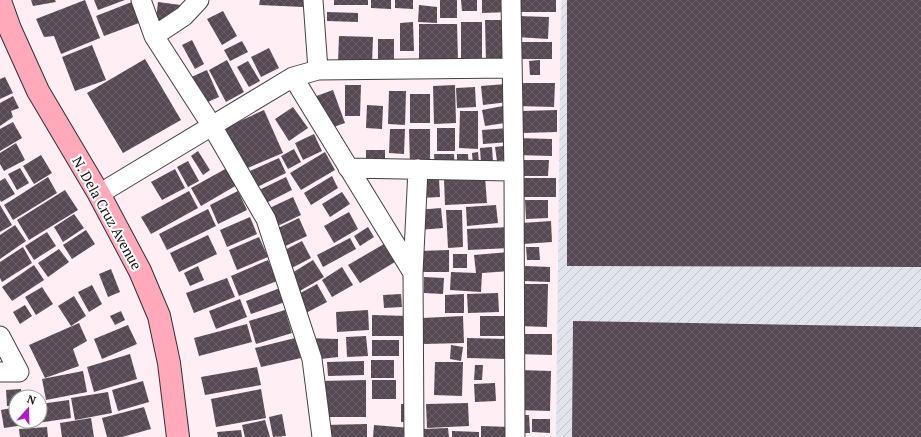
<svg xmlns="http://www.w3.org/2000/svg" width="921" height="437" font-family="'PT Serif',serif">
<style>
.industrial{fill:url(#industrial-furrows)}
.building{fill:url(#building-cross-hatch)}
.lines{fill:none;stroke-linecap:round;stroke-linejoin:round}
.street-casing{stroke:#414141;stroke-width:21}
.secondary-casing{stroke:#303030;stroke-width:24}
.street{stroke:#fff;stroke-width:19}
.secondary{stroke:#ffa9bb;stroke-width:22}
.labels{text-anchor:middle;stroke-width:4;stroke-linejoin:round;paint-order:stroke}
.street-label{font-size:14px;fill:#0e0e0e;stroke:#fff}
</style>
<defs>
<pattern id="industrial-furrows" width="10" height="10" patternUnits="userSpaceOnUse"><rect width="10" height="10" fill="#e1e4ed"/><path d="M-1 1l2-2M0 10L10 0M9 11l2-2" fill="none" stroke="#c0c2ca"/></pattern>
<pattern id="building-cross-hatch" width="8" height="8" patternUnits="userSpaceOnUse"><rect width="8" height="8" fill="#574953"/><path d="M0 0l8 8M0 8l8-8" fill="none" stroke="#6a5f67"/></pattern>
</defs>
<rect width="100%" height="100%" fill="#ffeef3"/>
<!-- industrial -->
<path class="industrial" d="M561,0H921V437H556Z"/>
<!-- building -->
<path class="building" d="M31,0H55L56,2L33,6Z
M85,0L100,38L61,54L54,36L44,37L36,19Z
M94,0H125L98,10Z
M137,0L147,20L104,36L96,16Z
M260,0H304L303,7L259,5Z
M334,0H368V5H334Z
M371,0H391V9L371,8Z
M395,0H413V9L395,8Z
M440,0H457V18H440Z
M461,0H477V11H462Z
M482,0H511V12L482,13Z
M514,0H556V12H513Z
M567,0H921V267L567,266Z
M158,2L188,6L185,25L156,20Z
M419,5L437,7V23L418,22Z
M223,11L237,36L222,45L207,19Z
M327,12L358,13V22L327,21Z
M517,16L549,17L548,39L517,37Z
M485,20H508L509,61L486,62Z
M413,22L414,51H400V23Z
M461,22H482V61H461Z
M419,24H457L458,60L419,61Z
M339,36L373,37L372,64L338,63Z
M378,39H394V61L378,60Z
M192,40L204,64L195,69L182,45Z
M242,41L248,52L230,61L224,50Z
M518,42H552V59H517Z
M92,45L106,80L75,91L62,57Z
M269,48L279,68L261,77L251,57Z
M145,59L181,120L123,153L87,93Z
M227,60L244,92L226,102L209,70Z
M540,60V75H530L529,61Z
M248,61L260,81L249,87L237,67Z
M207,70L219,97L201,105L189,78Z
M5,77L13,93L0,99V79Z
M518,83H555L554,107L517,106Z
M506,84L508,102L483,105L481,86Z
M345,85H361L360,116H345Z
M455,85L456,123L434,124L433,86Z
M475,87L476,107L457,108L456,88Z
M333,90L345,123L322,131L311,98Z
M389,91H406L405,125L388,124Z
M410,94H430V123H410Z
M13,96L19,108L11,111L13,117L0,126V103Z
M367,105L383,106L382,129L366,128Z
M503,106L505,123L485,126L482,110Z
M293,107L308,128L289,141L275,119Z
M264,110L283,153L236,173L218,131Z
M557,110V132L523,133L522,111Z
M460,111H478V149L459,148Z
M13,122L22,138L0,151V129Z
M437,128H455V151H437Z
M509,128L510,142L483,144L482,130Z
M390,129H405L404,154L389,153Z
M409,129H430V164H410Z
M314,134L322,151L303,160L295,143Z
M516,138L552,139V156L516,155Z
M16,143L25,160L4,171L0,164V153Z
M511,145L512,158L497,161L495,147Z
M492,147L493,162L481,163L480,148Z
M294,149L301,162L288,169L281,156Z
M366,150H385V175L366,174Z
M198,151L210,170L203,175L191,156Z
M325,152L335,170L301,190L290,173Z
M478,152L479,163L473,164L472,153Z
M434,154H454L455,171L435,172Z
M457,154H468L469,170L457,171Z
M41,155L52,173L34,184L23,166Z
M279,158L286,173L249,191L241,175Z
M515,160H549L548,176H515Z
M188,161L199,181L188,187L177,167Z
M20,168L29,183L17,190L8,174Z
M227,168L237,185L201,206L191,188Z
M175,169L185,188L162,200L151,182Z
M332,176L338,188L311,205L304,193Z
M48,177L57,193L13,220L4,205Z
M286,177L292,190L256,208L249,195Z
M485,177L487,203L445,205L444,179Z
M5,178L15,194L1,202L0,200V181Z
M514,178H556V197H513Z
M439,179L440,197L419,198L418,180Z
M65,190L78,210L29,240L17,220Z
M189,191L198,208L151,234L141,217Z
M238,191L247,210L218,224L210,205Z
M342,192L350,204L330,217L322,204Z
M293,197L301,215L269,230L261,212Z
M525,200H548V218L526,219Z
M0,205L12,225L0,232Z
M496,205L498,223L467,226L466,207Z
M441,208L443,228L419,230L417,210Z
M208,209L216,226L167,250L159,234Z
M446,210H462L463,247L448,248Z
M349,212L358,229L334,243L324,226Z
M74,214L84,228L63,242L54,227Z
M250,217L257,234L227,247L220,230Z
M299,218L307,236L281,248L274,230Z
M551,221L552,242L523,244L522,223Z
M15,225L26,241L0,259V235Z
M368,227L374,237L360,246L354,236Z
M510,227L511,248L468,250L467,229Z
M86,230L95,244L72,259L63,245Z
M47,232L56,246L34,260L25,246Z
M208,235L217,254L179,272L170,253Z
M259,237L268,257L237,270L229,250Z
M350,238L356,249L323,267L317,255Z
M302,241L311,258L288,270L279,253Z
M384,244L395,262L360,283L348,265Z
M23,247L32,263L2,282L0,278V262Z
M526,247H539L540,260H527Z
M59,249L69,262L48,277L38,263Z
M449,250V272H419V251Z
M509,252L511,271L482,273L481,292L450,290L451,272L476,273L474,255Z
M453,254H467V268H453Z
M268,260L277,281L239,296L231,276Z
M313,260L324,277L298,292L287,276Z
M34,265L44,280L12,301L2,287Z
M198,266L204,280L190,286L184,273Z
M525,266L550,267V282L524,281Z
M342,267L353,285L332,297L322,280Z
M111,269L120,292L108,297L99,274Z
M424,277L444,278L443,294L424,293Z
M227,278L235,297L194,313L186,293Z
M317,284L327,302L304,314L295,296Z
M520,284H548L547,327L519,326Z
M92,285L102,304L89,312L78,292Z
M42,287L53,304L36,315L25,297Z
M280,288L285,302L251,314L246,301Z
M498,293L499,312L468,313L467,294Z
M401,294L402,307L384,308L383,295Z
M464,294V313H445V295Z
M74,296L86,316L71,326L58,306Z
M240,299L247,317L216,329L209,311Z
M25,305L32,316L20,324L13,312Z
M285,310L292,333L256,344L249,321Z
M368,310L369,330L337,332L336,312Z
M121,311L125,320L115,325L110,316Z
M372,315L408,316V336H372Z
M463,316L464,343L423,344L422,318Z
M480,316H510V336H480Z
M573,321L921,327V437H572Z
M79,323L87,341L73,349L79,366L45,378L29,345Z
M247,324L252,342L199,356L194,338Z
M128,325L137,344L102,359L94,339Z
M517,334H552V355L517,354Z
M366,336L368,356L347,357L346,337Z
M295,338L301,358L261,367L255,348Z
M305,338L338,339V357L312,360Z
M467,338L507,339L506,359L467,358Z
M372,340H399V356H372Z
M451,345L463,347L461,361L450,359Z
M130,354L137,379L94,392L87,367Z
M371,360H394V378H371Z
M364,361V375L328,376L327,362Z
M435,362H463L462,396L434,395Z
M475,365H483L482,380H474Z
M257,367L261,385L205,395L201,377Z
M519,370L551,371L550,411L517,410Z
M83,371L87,392L46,400L42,379Z
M366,380V417H321L320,381Z
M372,380H396V399H372Z
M143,381L149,402L118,411L112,390Z
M495,383L496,401L475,402L474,384Z
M21,389L22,397H16V405L7,406L6,390Z
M261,389L266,418L216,427L211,399Z
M108,392L112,413L75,420L71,398Z
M69,400L71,418L4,428L1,410L16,407V421H40V404Z
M468,403L469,426L427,428L426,404Z
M401,404H411L412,422H401Z
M144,407L151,429L122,437H107L102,418Z
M282,414L286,436L273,437L269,417Z
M519,415H529L530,433H520Z
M91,418L94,437H62L60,423Z
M532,419H550V433L532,432Z
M265,420L270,437H245L242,425Z
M367,424V437H324V425Z
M374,425L410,428L409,437H373Z
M481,426L511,427V437H481Z
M47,427L48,437H20L19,429Z
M448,428L449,437H424L423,429Z
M241,430L242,437H218L217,432Z
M452,431L479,432V437H452Z"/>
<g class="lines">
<!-- street casing -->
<g class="street-casing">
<path id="street" d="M141,0L154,36L212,126L266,219L312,359L322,437
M511,0L514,171L515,437
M154,36L184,16L199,0
M318,70L512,68
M293,77L413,273
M348,168L514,171
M99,194L293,77L318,70L313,0
M0,336L19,372H0
M414,437L413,273L418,169"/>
</g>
<!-- secondary casing -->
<g class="secondary-casing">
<path id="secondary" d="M0,1L10,29L38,91L99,194L140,271L159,316L169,363L178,437"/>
</g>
<!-- street -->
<use href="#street" class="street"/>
<!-- secondary -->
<use href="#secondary" class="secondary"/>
</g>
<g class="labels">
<!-- street labels -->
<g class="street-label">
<text transform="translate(107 213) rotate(61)" y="5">N. Dela Cruz Avenue</text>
</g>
</g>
<!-- north arrow -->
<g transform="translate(28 409) rotate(20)"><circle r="19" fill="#ffffff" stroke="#9f9f9f"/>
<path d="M0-3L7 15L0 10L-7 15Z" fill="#af1bc8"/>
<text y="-6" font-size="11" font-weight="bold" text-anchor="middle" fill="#0e0e0e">N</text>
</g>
</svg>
